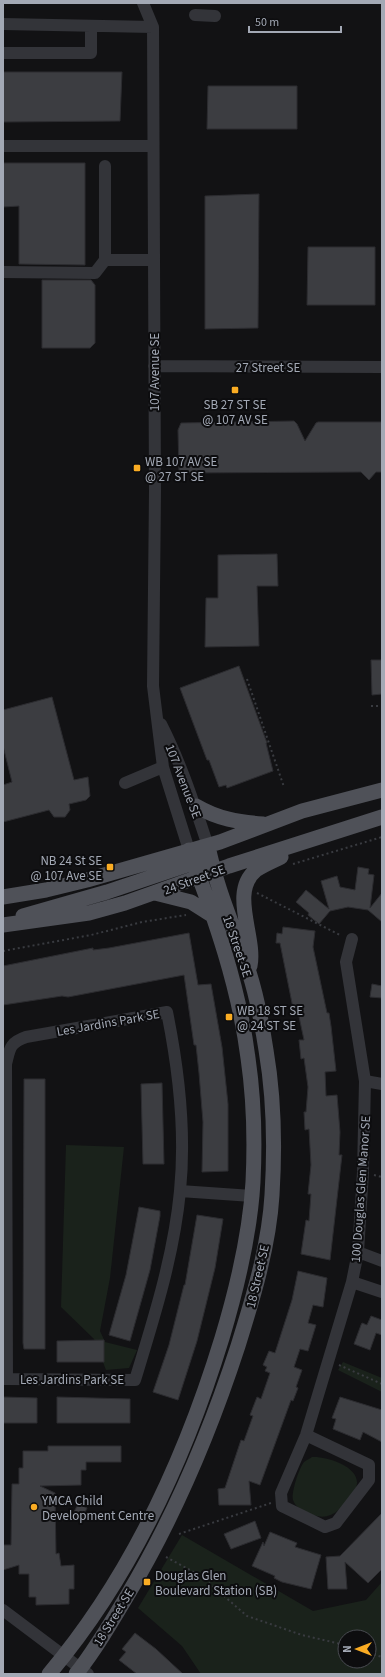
<svg xmlns="http://www.w3.org/2000/svg" width="385" height="1677" font-family="'Source Sans 3',sans-serif">
<style>
.green{fill:#1a221b;fill-rule:evenodd}
.building{fill:#3c3d41;stroke:#2c2c30}
.lines{fill:none;stroke-linecap:round;stroke-linejoin:round}
.path{stroke:#393b40;stroke-width:2;stroke-dasharray:2 3;stroke-linecap:butt}
.minor{stroke:#333439;stroke-width:12}
.major{stroke:#4f5158;stroke-width:15}
.poi-dot{fill:#faac23;stroke:#0d0d0f;stroke-width:1.5}
.labels{text-anchor:middle;stroke-width:4;stroke-linejoin:round;paint-order:stroke}
.street-label{font-size:13px;fill:#a3a9b5;stroke:#0d0d0f}
.poi-label{font-size:13px;fill:#a3a9b5;stroke:#0d0d0f;text-anchor:start}
</style>
<rect width="100%" height="100%" fill="#121214"/>
<!-- green -->
<path class="green" d="M66,1145L124,1147L110,1278L100,1331L105,1342L137,1350L129,1368L106,1370L94,1339L61,1307Z
M343,1362L382,1378V1392L338,1370Z
M312,1457C329,1456 370,1470 353,1493C340,1511 329,1524 306,1512C300,1509 295,1506 293,1500C291,1493 299,1468 304,1462C306,1460 310,1459 312,1457Z
M182,1535L313,1611L366,1600L382,1582V1674H201L182,1646L138,1608ZM345,1637H369V1661H345Z"/>
<!-- building -->
<path class="building" d="M3,72H122L120,121L3,122Z
M208,86H297V129H207Z
M3,163H85V265L19,264V206L3,207Z
M259,194L258,328L205,329V196Z
M308,247H375V305H307Z
M42,280H91L95,285V343L90,348H42Z
M294,421L297,424L305,441L316,423L318,422H382V472H376L369,480L361,472L179,473L178,430L181,423Z
M277,554L278,586H257L259,646L205,647L206,598H218V555Z
M371,660H382V694L372,695Z
M239,666L267,743H266L273,771L227,788L226,785L219,787L209,760H207L180,688Z
M52,697L74,780L88,777L90,796L86,800L69,804L70,810L65,817H54L49,810L3,822V785L12,782L3,746V710Z
M358,867L369,869L368,874L374,875L370,908L382,893V922L368,910L348,907L330,911L319,924L308,915L309,913L296,902L306,890L329,909L321,881L337,876L340,887L355,890Z
M283,927L315,931L313,947L327,1013H329L331,1026L336,1071L325,1072L326,1096L337,1095L340,1132L339,1155H342L330,1260L301,1254L306,1220L309,1221L311,1194H308L311,1165L309,1129L305,1130L304,1112H306L308,1087L304,1058L301,1059L299,1040H304L298,1012L294,1013L280,943H276L277,933L282,934Z
M189,933L198,985L211,984L222,1047L228,1104V1171L202,1172L203,1122L199,1073L196,1045H194L184,975L68,997L62,996L3,1005V966L93,948V950L109,948Z
M372,984L382,986V998L370,997Z
M24,1079H45V1349H24L23,1343Z
M162,1083L164,1164H143L141,1084Z
M139,1207L160,1211V1216L150,1270L130,1341L109,1335L126,1275Z
M197,1215L223,1219L215,1268L197,1341L178,1400L153,1392L169,1345L184,1285H185Z
M298,1271L327,1278L323,1307L313,1305L308,1323L316,1325L308,1351L300,1349L294,1367L302,1370L296,1387L298,1388L293,1401L291,1400L260,1485L249,1481L251,1505H219L218,1489L225,1488L241,1440L244,1441L253,1416L250,1415L257,1397L261,1399L270,1373L265,1371L267,1367L263,1365L269,1351L275,1353L292,1300Z
M371,1316L382,1320V1335L376,1333L370,1350L354,1344L361,1325L362,1323L367,1325Z
M104,1340V1362H57V1341Z
M3,1397L37,1398V1423H3Z
M57,1397L130,1399V1423H57Z
M340,1397L382,1410V1442L363,1432L360,1440L333,1429L336,1419L332,1418Z
M48,1446H121V1462H86V1470H81V1485L40,1486L55,1493L56,1554L59,1553L61,1566L74,1565V1589H69V1604L36,1605V1597H29V1574H19V1565L3,1570V1545H11L12,1484H19V1468H23V1451H48Z
M78,1504L87,1508L82,1519L73,1514Z
M382,1513V1569L368,1583L345,1562L347,1589H328L326,1557L340,1556Z
M255,1521L261,1538L231,1549L224,1534Z
M270,1532L297,1543L295,1547L321,1555L311,1589L282,1582L274,1578L275,1576L252,1566L263,1542L264,1546Z
M135,1633L156,1649L183,1674H137L119,1660L126,1652L122,1649Z"/>
<g class="lines">
<!-- path -->
<path class="path" d="M247,679L284,787
M371,706H382
M293,864L382,837
M257,893L340,935
M3,951L91,935L142,922L186,915
M374,1175L382,1177
M339,1365L382,1384
M179,1534L271,1503
M166,1557L201,1576L247,1616L302,1635L345,1645
M369,1653L382,1657"/>
<!-- minor -->
<path class="minor" d="M143,3L153,27L155,491L153,686L163,767L189,850
M195,15L215,16
M3,24L153,27
M3,53H91V27
M3,146H153
M105,166V260H153
M3,272L95,273L105,260
M154,366L382,367
M161,724C181,763 194,804 208,846
M125,783L163,767
M365,1081L382,1084
M180,1191L252,1196
M358,1252L382,1261
M352,1282L382,1292
M3,1379H7L135,1380C154,1318 174,1255 180,1191C186,1131 179,1071 167,1012L26,1037C9,1043 10,1049 6,1064L7,1379
M306,1435L369,1465V1480L336,1523L325,1527L282,1506L281,1493L306,1435L352,1282L358,1252L363,1172L365,1081L346,962L352,939
M3,1610L88,1674"/>
<!-- major -->
<path class="major" d="M196,806C218,819 238,822 263,824
M155,893L191,902L213,916
M3,897L46,890L87,880L220,842L302,811L382,790
M23,916L107,892L202,860
M3,925L89,913L125,903L229,866L382,817
M250,966C256,937 229,892 256,870C263,865 273,861 281,857
M49,1674C131,1577 185,1459 222,1338C237,1288 250,1235 253,1182C255,1141 254,1099 248,1058C239,987 215,918 189,850
M76,1674C95,1650 111,1623 127,1596C175,1516 209,1435 238,1346C253,1298 269,1246 272,1195C275,1147 274,1097 266,1050C262,1024 257,997 249,972C235,929 217,891 208,846"/>
</g>
<!-- markers -->
<g class="poi-dot">
<rect x="231" y="386" width="8" height="8" rx="2"/>
<rect x="133" y="464" width="8" height="8" rx="2"/>
<rect x="106" y="863" width="8" height="8" rx="2"/>
<rect x="225" y="1013" width="8" height="8" rx="2"/>
<circle cx="34" cy="1507" r="4"/>
<rect x="143" y="1578" width="8" height="8" rx="2"/>
</g>
<g class="labels">
<!-- street labels -->
<g class="street-label">
<text x="268" y="372">27 Street SE</text>
<text transform="translate(154 372) rotate(-90)" y="5">107 Avenue SE</text>
<text transform="translate(184 781) rotate(69)" y="5">107 Avenue SE</text>
<text transform="translate(194 879) rotate(-20)" y="5">24 Street SE</text>
<text transform="translate(238 946) rotate(71)" y="5">18 Street SE</text>
<text transform="translate(108 1022) rotate(-10)" y="5">Les Jardins Park SE</text>
<text transform="translate(360 1189) rotate(-86)" y="5">100 Douglas Glen Manor SE</text>
<text transform="translate(257 1276) rotate(-77)" y="5">18 Street SE</text>
<text x="72" y="1384">Les Jardins Park SE</text>
<text transform="translate(113 1617) rotate(-58)" y="5">18 Street SE</text>
</g>
<!-- poi labels -->
<g class="poi-label">
<text x="235" y="409" text-anchor="middle">SB 27 ST SE<tspan x="235" dy="15">@ 107 AV SE</tspan></text>
<text x="145" y="466">WB 107 AV SE<tspan x="145" dy="15">@ 27 ST SE</tspan></text>
<text x="102" y="865" text-anchor="end">NB 24 St SE<tspan x="102" dy="15">@ 107 Ave SE</tspan></text>
<text x="237" y="1015">WB 18 ST SE<tspan x="237" dy="15">@ 24 ST SE</tspan></text>
<text x="42" y="1505">YMCA Child<tspan x="42" dy="15">Development Centre</tspan></text>
<text x="155" y="1580">Douglas Glen<tspan x="155" dy="15">Boulevard Station (SB)</tspan></text>
</g>
</g>
<!-- border -->
<rect width="385" height="1677" fill="none" stroke="#a3a9b5" stroke-width="8"/>
<!-- north arrow -->
<g transform="translate(357 1649) rotate(270)"><circle r="19" fill="#0d0d0f" stroke="#494b51"/>
<path d="M0-3L7 15L0 10L-7 15Z" fill="#faac23"/>
<text y="-6" font-size="11" font-weight="bold" text-anchor="middle" fill="#a3a9b5">N</text>
</g>
<!-- scale -->
<path d="M249 26v6h92v-6" fill="none" stroke="#a3a9b5" stroke-width="2"/>
<text x="255" y="26" font-size="12" fill="#a3a9b5" stroke="#0d0d0f" stroke-width="3" paint-order="stroke">50 m</text>
</svg>
